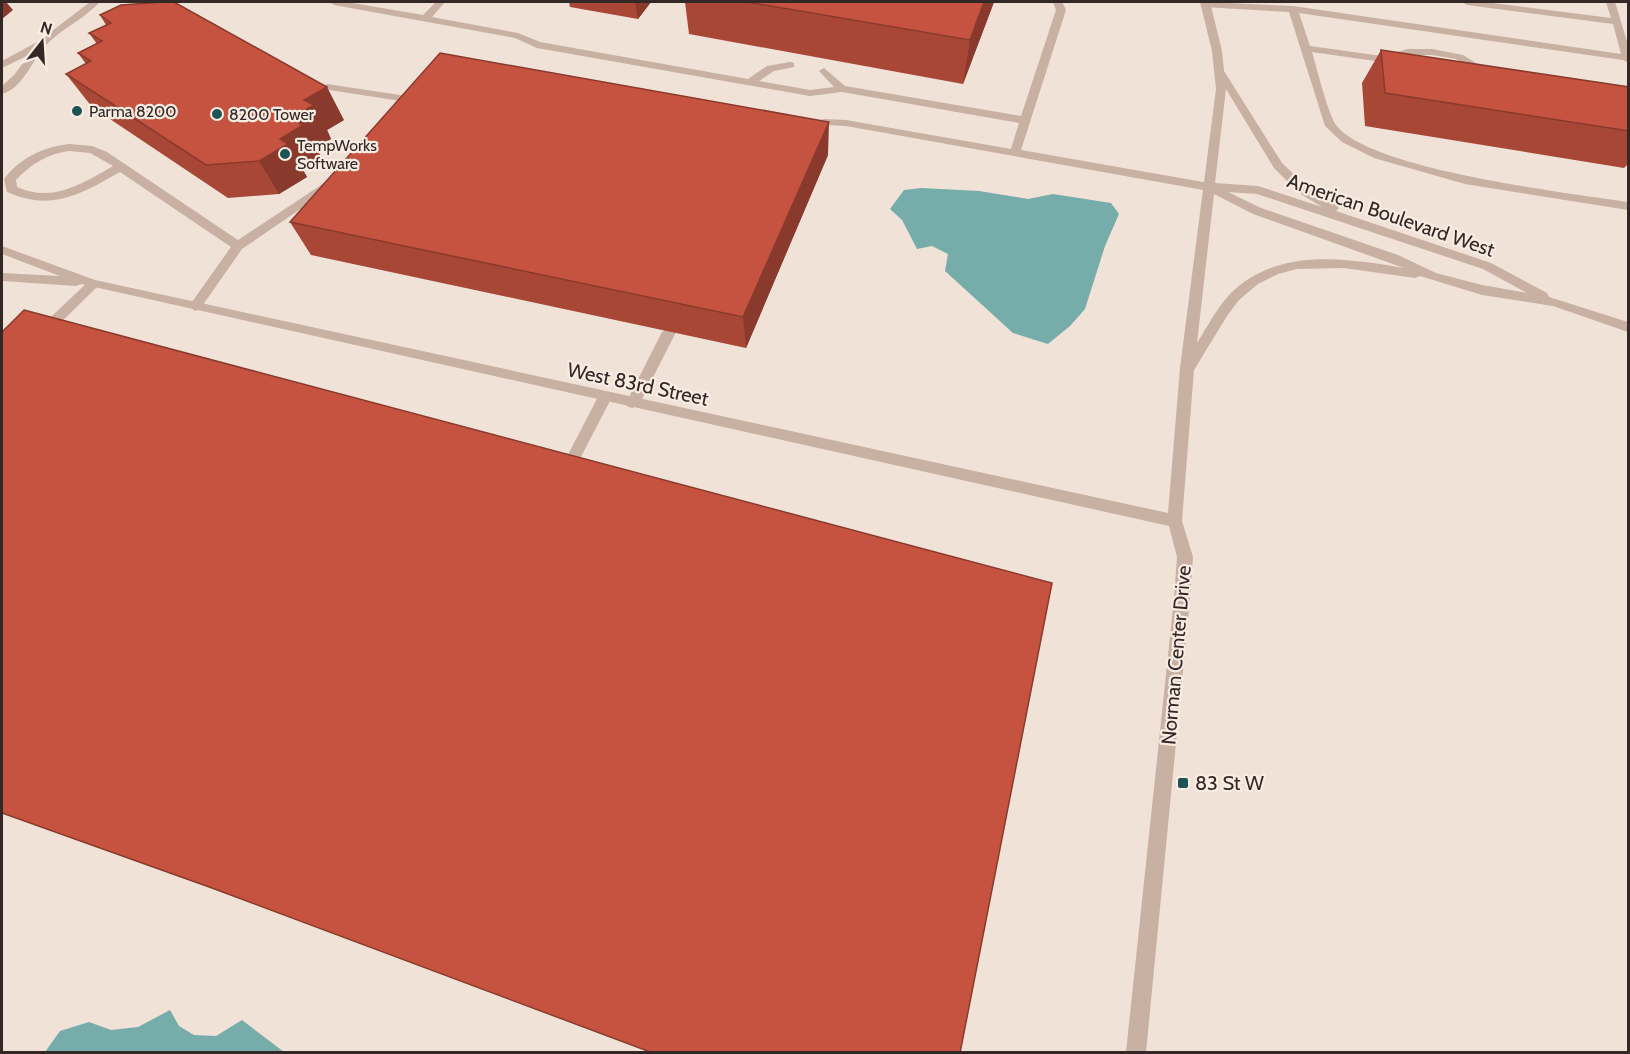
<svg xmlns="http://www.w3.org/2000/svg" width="1630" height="1054" font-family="Cabin,sans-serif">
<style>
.water{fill:#76adaa}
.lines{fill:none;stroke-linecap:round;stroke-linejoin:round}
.service{fill:#c8b0a3;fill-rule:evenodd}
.tertiary{fill:#c8b0a3;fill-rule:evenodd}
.wall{fill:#a94737}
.shaded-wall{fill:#8a3a2d}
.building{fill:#c55340;stroke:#8a3a2d;stroke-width:1.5}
.poi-dot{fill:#1b5452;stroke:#f8ece3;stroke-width:2}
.labels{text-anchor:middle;stroke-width:4.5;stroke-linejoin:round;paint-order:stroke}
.far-poi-label{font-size:16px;fill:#332825;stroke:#f8ece3;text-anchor:start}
.street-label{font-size:20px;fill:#332825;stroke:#f8ece3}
.poi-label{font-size:20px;fill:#332825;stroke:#f8ece3;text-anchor:start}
</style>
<rect width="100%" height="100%" fill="#f0e2d7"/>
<!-- water -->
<path class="water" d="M921,188L979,191L1028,199L1053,194L1111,203L1119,214L1105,246L1085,309L1070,326L1048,344L1013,333L945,271L948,254L932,246L917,249L902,220L890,209L904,190Z
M170,1010L179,1026L194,1035L216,1036L242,1020L284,1052H45L60,1031L89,1022L111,1030L138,1027Z"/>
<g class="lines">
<!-- service -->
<path class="service" d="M329,2H347L423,15L436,2H445L432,17L518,33L540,42L748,79L767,66L790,62L794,63V67L774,71L759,81L810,90L834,87L819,71L824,68L845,86L1021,116L1056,10L1053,2H1062L1066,10L1021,150L1209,183L1215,187L1209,191L846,126L825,125L809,128L804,125L805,123L825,119L846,120L1011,149L1019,123L842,92L810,96L537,48L515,38L334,5Z
M1206,2L1293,6L1621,54L1613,24L1467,5L1462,2H1485L1611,18L1606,2H1615L1628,45V63L1623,60L1299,13L1310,46L1382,56L1408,49H1432L1463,55L1492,73L1483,75L1456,59L1432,55H1408L1382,62L1312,52C1316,66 1329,116 1336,125C1370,170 1569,193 1628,202V210L1465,184L1374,158L1342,142L1325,126L1289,12L1203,7V3Z
M327,84L420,98L425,101L420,104L323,89L322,87Z
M69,144L92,146L107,152L238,240L324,183H332L334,186L242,249L200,309L195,311L189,306L231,247L120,172C81,194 52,212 7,192L4,179C20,158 43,147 69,144ZM69,151L90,153L113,166C82,184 52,203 17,187L16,180C31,164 47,154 69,151Z
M93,280L97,281L99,284L97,287L47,336H37L35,333L37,330L89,281Z
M669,327L676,332L640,403L633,408L628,407L626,403L662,332Z
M605,392L612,397L570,478H560L558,474L560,470L600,393Z"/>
<!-- tertiary -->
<path class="tertiary" d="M90,2H100C84,19 61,29 45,46C32,61 22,89 2,94V86L14,75L29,55L2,68V61L39,41Z
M1200,2H1210L1222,51L1224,71L1282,163L1307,187L1337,205L1339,208L1336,211L1491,263L1547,293L1549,297L1628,322V332L1553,306L1482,295L1420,276L1415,278L1344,268L1297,269L1278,274L1258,284L1239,300L1227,316L1194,370L1182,521L1193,557L1190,599L1146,1052H1126L1174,599L1177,557L1169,526L81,284L76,286L2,281V273L60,276L2,254V246L95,280L1168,513L1180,368L1216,89L1212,51ZM1226,89L1274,168L1299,193L1322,207L1258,186L1215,183ZM1228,192L1257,194L1483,269L1527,293L1482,285L1436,273L1398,255L1261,208ZM1214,194L1253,214L1404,268C1345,258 1277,247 1230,294C1217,308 1207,327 1197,343Z"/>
</g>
<!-- wall -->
<path class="wall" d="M569,2H651L638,19L570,7Z
M685,2H994L963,84L689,34Z
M100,15L344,120L327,130L331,139L316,148L322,158L303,170L307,177L279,194L228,198L92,107L66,74L86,64L78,53L97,44L89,33L106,25Z
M1381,50L1629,87V163L1624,168L1365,126L1362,83Z
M828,155L746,348L311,255L290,222Z"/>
<!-- shaded-wall -->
<path class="shaded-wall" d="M2,2H6L13,10L2,19Z
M635,2H651L638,19Z
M984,2H994L963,84L970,40Z
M327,87L344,120L327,130L331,139L316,148L322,158L303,170L307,177L279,194L259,161L280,139L291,118L304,100Z
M829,122L828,155L746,348L743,317Z"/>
<!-- building -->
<path class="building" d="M163,2H174L327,87L304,100L314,105L291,118L303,125L280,139L288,144L259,161L206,165L66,74L91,61L78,53L102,41L89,33L111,23L100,15L121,5Z
M747,2H984L970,40Z
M1381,50L1629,87V131L1385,93Z
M440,53L829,122L743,317L290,222Z
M24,310L1052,583L960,1053H653L212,888L2,813V332Z"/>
<!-- markers -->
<g class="poi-dot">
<circle cx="77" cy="111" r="6"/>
<circle cx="217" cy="114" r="6"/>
<circle cx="285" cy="154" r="6"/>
<rect x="1177" y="777" width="12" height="12" rx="3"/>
</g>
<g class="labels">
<!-- far-poi labels -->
<g class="far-poi-label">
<text x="89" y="117">Parma 8200</text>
<text x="229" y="120">8200 Tower</text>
<text x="297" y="151">TempWorks<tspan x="297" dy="18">Software</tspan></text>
</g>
<!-- street labels -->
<g class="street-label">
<text transform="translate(1391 215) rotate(19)" y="7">American Boulevard West</text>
<text transform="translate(638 384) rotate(12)" y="7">West 83rd Street</text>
<text transform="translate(1176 655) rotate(-85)" y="7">Norman Center Drive</text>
</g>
<!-- poi labels -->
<g class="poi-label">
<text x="1195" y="790">83 St W</text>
</g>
</g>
<!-- border -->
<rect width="1630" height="1054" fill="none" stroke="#332825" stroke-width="6"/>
<!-- north arrow -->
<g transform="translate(42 42) rotate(17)" stroke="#f8ece3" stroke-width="4.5" paint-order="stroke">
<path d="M0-4.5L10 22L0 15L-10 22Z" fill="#332825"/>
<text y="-9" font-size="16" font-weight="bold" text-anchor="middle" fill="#332825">N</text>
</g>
</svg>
